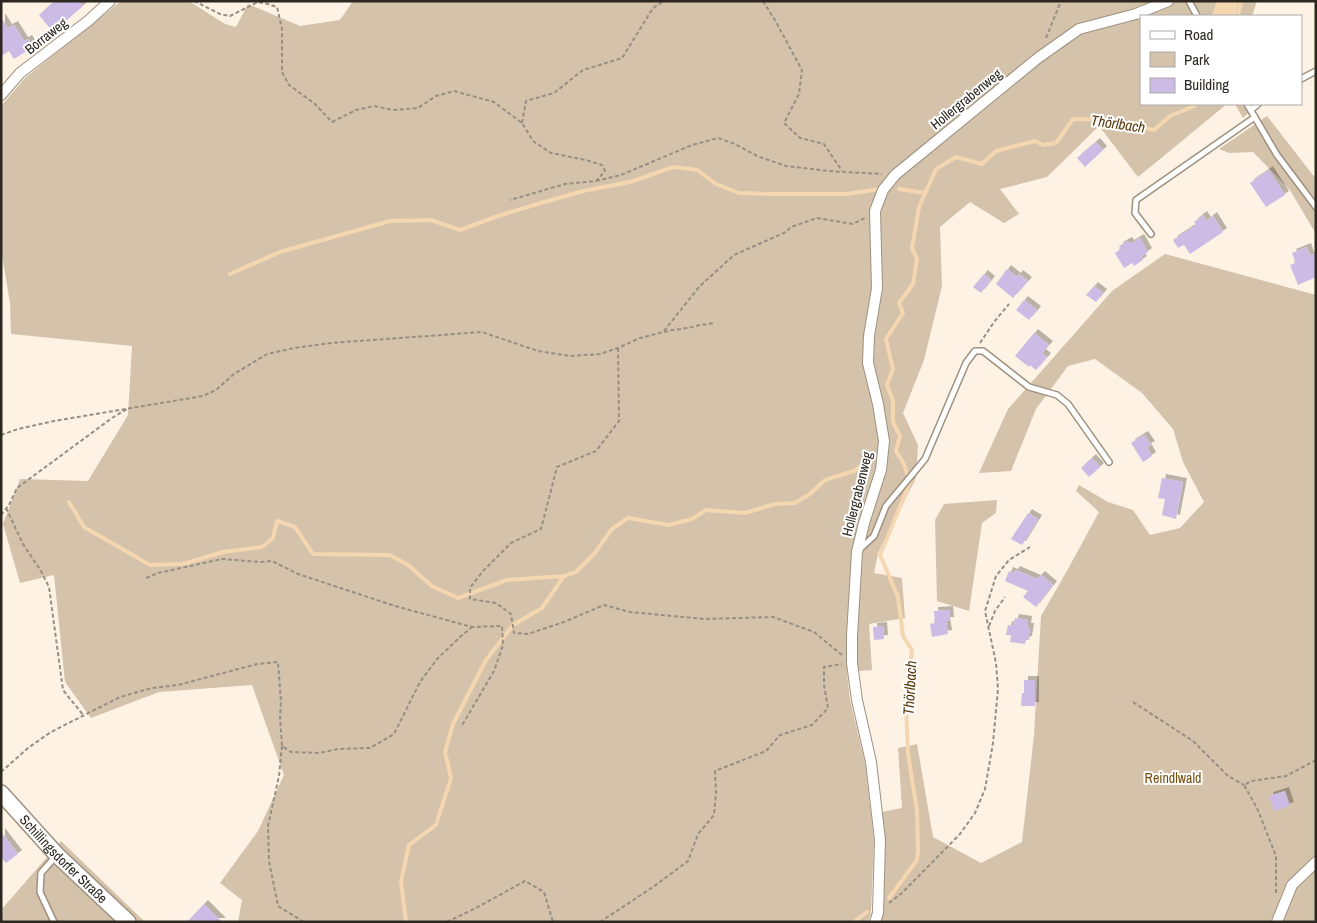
<svg xmlns="http://www.w3.org/2000/svg" width="1317" height="923" font-family="'Archivo Narrow',sans-serif">
<style>
.green{fill:#d4c2ab}
.water{fill:#f4d6b1}
.lines{fill:none;stroke-linecap:round;stroke-linejoin:round}
.stream{stroke:#f4d6b1;stroke-width:4}
.building{fill:#ccbbe4;filter:url(#shadow)}
.service-casing{stroke:#9e9180;stroke-width:8}
.minor-casing{stroke:#9e9180;stroke-width:12}
.secondary-casing{stroke:#9e9180;stroke-width:18}
.path{stroke:#978f84;stroke-width:2;stroke-dasharray:4 2.5;stroke-linecap:butt}
.service{stroke:#fff;stroke-width:5}
.minor{stroke:#fff;stroke-width:10}
.secondary{stroke:#fff;stroke-width:15}
.labels{text-anchor:middle;stroke-width:4;stroke-linejoin:round;paint-order:stroke}
.street-label{font-size:14px;fill:#2c2720;stroke:#fff}
.park-label{font-size:14px;fill:#754f11;stroke:#fff}
.water-label{font-size:15px;font-style:italic;fill:#553809;stroke:#fff}
</style>
<defs>
<filter id="shadow"><feDropShadow dx="4" dy="-4" stdDeviation="0" flood-color="#0004"/></filter>
</defs>
<rect width="100%" height="100%" fill="#fef2e4"/>
<!-- green -->
<path class="green" d="M121,1H189L225,24L236,27L248,4L300,26L340,20L353,1H1217L1212,16H1141V104H1227L1138,177L1099,126L1047,177L1000,189L1019,214L1004,223L970,202L940,227L942,286L924,360L903,413L918,445L916,478L878,553L874,573L902,578L905,618L869,624L872,670L847,672L850,700L865,763L874,840L871,913L868,922H238L242,900L220,883L258,831L284,775L252,685L159,692L91,718L65,682L54,575L20,583L3,524L20,479L88,481L128,415L132,346L11,334L10,303L1,249V106L25,78Z
M1238,1H1257L1252,16H1235Z
M1235,104H1258L1243,118Z
M1267,116L1316,179V234L1290,190L1253,152L1229,153L1219,149Z
M1165,254L1316,295V922H880L882,812L902,808L898,748L917,744L933,837L981,863L1022,842L1034,735L1041,616L1068,569L1099,512L1076,491L1079,485L1108,502L1133,510L1150,535L1180,528L1204,502L1183,462L1173,429L1142,393L1095,359L1068,366L1036,409L1011,471L979,473L1008,409L1112,291Z
M997,500L996,513L982,523L969,611L937,601L935,520L944,504Z
M61,841L145,922H1V910Z"/>
<!-- water -->
<path class="water" d="M1217,1H1238L1235,16H1212Z"/>
<g class="lines">
<!-- stream -->
<path class="stream" d="M1238,16L1241,1
M899,189L925,193
M230,274L280,252L390,221L431,220L460,230L498,216L541,203L583,191L630,182L673,167L697,170L716,184L739,193L774,194H847L880,189
M907,474L904,464L896,451L900,436L893,422V401L887,385L893,369L886,339L903,313L899,303L913,284L917,259L912,248L919,207L936,169L956,157L982,164L996,151L1035,141L1043,145L1056,143L1073,119L1112,120L1154,130L1170,116L1194,106L1195,104
M69,502L84,527L150,565L183,564L223,552L262,547L273,538L277,521L295,527L313,554L390,555L408,565L432,586L458,598L507,580L564,576L576,572L594,554L612,529L628,518L669,525L692,519L706,510L745,513L775,504L795,503L810,494L825,480L854,471L875,457
M889,898L917,860L918,851L917,811L908,753L906,705L908,680L912,650L903,636L898,597L880,555L911,480
M406,922L401,881L409,845L436,825L451,778L445,752L453,724L486,660L513,625L542,608L564,576
M854,922L867,912"/>
</g>
<!-- building -->
<path class="building" d="M55,1H78L83,6L53,32L39,15Z
M1,17L8,28L14,25L24,41L28,39L33,47L14,59L9,51L1,56Z
M1096,142L1103,150L1085,167L1077,158Z
M1269,170L1285,195L1266,207L1250,183Z
M1203,215L1207,221L1213,216L1223,232L1190,254L1184,245L1178,248L1173,240L1196,225L1194,222Z
M1140,238L1148,252L1141,257L1143,260L1134,266L1132,263L1124,268L1115,253L1121,249L1119,246L1128,241L1130,244Z
M1307,247L1310,256L1316,253V277L1298,285L1290,265L1296,263L1292,253Z
M1007,269L1017,277L1019,274L1028,281L1013,298L996,284Z
M984,274L991,280L981,293L973,287Z
M1094,286L1103,293L1096,302L1086,295Z
M1024,300L1037,310L1029,320L1016,310Z
M1034,333L1049,345L1042,353L1047,357L1036,370L1030,365L1029,367L1015,356Z
M1144,435L1151,445L1147,447L1152,456L1143,462L1131,443Z
M1092,458L1100,467L1089,477L1081,468Z
M1162,478L1183,482L1176,519L1162,515L1165,499L1158,498Z
M1028,513L1038,519L1022,545L1011,539Z
M1016,570L1037,579L1041,575L1053,585L1036,607L1023,597L1028,591L1005,581L1009,571L1014,573Z
M949,610L950,621H946L948,634L932,637L930,624L935,623L934,611Z
M1015,618L1028,620L1027,627H1030L1028,640H1026L1025,644L1010,642L1011,635H1006L1008,625L1013,626Z
M883,626L884,639L874,640L873,627Z
M1024,680H1035V706H1021L1022,693H1024Z
M1285,791L1290,806L1274,811L1269,796Z
M1,832L18,854L6,863L1,857Z
M204,904L222,922H187Z"/>
<g class="lines">
<!-- service casing -->
<g class="service-casing">
<path id="service" d="M1189,1L1197,16
M1301,79L1316,71
M1247,104L1277,155L1316,207
M1251,110L1258,104
M1151,234L1135,213L1136,200L1255,117
M860,549L874,536L886,506L925,459L966,363L975,351H983L1029,387L1057,395L1068,404L1109,462
M54,922L40,892L41,873L56,856"/>
</g>
<!-- minor casing -->
<g class="minor-casing">
<path id="minor" d="M1,95L20,73L88,21L110,1
M875,922L878,913L880,840L871,762L857,700L852,663V636L857,552L864,523L881,470L884,441L878,404L868,363L869,336L877,288L875,211L883,190L895,175L1038,58L1079,29L1136,14L1168,1
M1277,922L1292,885L1316,862"/>
</g>
<!-- secondary casing -->
<g class="secondary-casing">
<g id="secondary">
<path id="s1" d="M1,793L57,855L128,922"/>
</g>
</g>
<!-- path -->
<path class="path" d="M194,1L220,14L230,16L258,2L268,4L277,7L282,29V72L289,85L315,104L332,122L356,110L374,106L393,110L418,108L436,96L454,91L494,102L522,123L533,141L551,153L586,160L602,165L605,171L596,181L565,184L510,200
M763,1L776,22L802,70L799,94L784,123L800,138L824,144L842,171
M1046,38L1061,1
M522,123L526,101L554,93L583,70L622,58L653,8L664,1
M596,181L621,175L692,145L718,138L735,144L757,156L786,166L828,171L882,174
M664,331L699,287L734,255L786,232L791,227L817,218L853,224L865,218
M980,343L994,322L1009,304
M618,348L619,421L596,451L557,467L541,529L511,543L483,571L470,588V599L496,603L511,614L514,633L528,634L564,622L604,605L630,612L704,619L773,617L814,632L842,655
M1,435L18,429L54,421L203,396L216,390L234,374L267,354L294,348L331,343L482,332L538,351L570,356L600,354L618,348L640,338L672,330L688,328L700,325L715,323
M6,508L23,544L41,571L49,587L63,690L84,716
M1,515L9,505L17,488L112,418L127,409
M146,578L158,573L222,559L260,562L272,561L298,574L395,606L472,627L502,626L503,645L494,671L461,727
M989,626L995,611L1005,597
M1133,702L1193,741L1228,776L1244,785
M282,746L279,776L268,826L269,861L278,906L304,922
M1,772L28,748L51,732L120,697L152,688L178,685L257,664L278,662L281,702L280,717L282,746L291,752L319,753L338,749L370,748L394,734L420,682L437,659L460,637L472,627
M1276,893V856L1257,808L1244,785L1251,781L1286,776L1316,760
M889,903L902,893L960,834L975,813L985,789L993,743L998,689L996,663L985,611L996,576L1009,560L1030,547
M447,922L476,908L525,881L544,892L553,922
M600,922L653,887L688,861L698,834L714,815L716,793L715,771L766,751L780,735L812,725L828,708L824,685V667L842,664"/>
<!-- service -->
<use href="#service" class="service"/>
<!-- minor -->
<use href="#minor" class="minor"/>
<!-- secondary -->
<use href="#secondary" class="secondary"/>
</g>
<g class="labels">
<!-- street labels -->
<g class="street-label">
<text transform="translate(46 36) rotate(-38)" y="5">Borraweg</text>
<text transform="translate(966 99) rotate(-39)" y="5">Hollergrabenweg</text>
<text transform="translate(857 494) rotate(-76)" y="5">Hollergrabenweg</text>
<text dy="5" stroke="none"><textPath href="#s1" startOffset="91">Schillingsdorfer Straße</textPath></text>
</g>
<!-- park labels -->
<g class="park-label">
<text x="1173" y="783">Reindlwald</text>
</g>
<!-- water labels -->
<g class="water-label">
<text transform="translate(1118 124) rotate(8)" y="5">Thörlbach</text>
<text transform="translate(910 688) rotate(-87)" y="5">Thörlbach</text>
</g>
</g>
<!-- border -->
<rect width="1317" height="923" fill="none" stroke="#2c2720" stroke-width="5"/>
<!-- legend -->
<rect x="1140" y="15" width="162" height="90" fill="#ffffff" stroke="#aba9a6"/>
<rect x="1150" y="31" width="25" height="8" fill="#ffffff" stroke="#aba9a6"/>
<text x="1184" y="40" font-size="15" fill="#2c2720">Road</text>
<rect x="1150" y="52" width="25" height="15" fill="#d4c2ab" stroke="#aba9a6"/>
<text x="1184" y="65" font-size="15" fill="#2c2720">Park</text>
<rect x="1150" y="78" width="25" height="15" fill="#ccbbe4" stroke="#aba9a6"/>
<text x="1184" y="90" font-size="15" fill="#2c2720">Building</text>
</svg>
